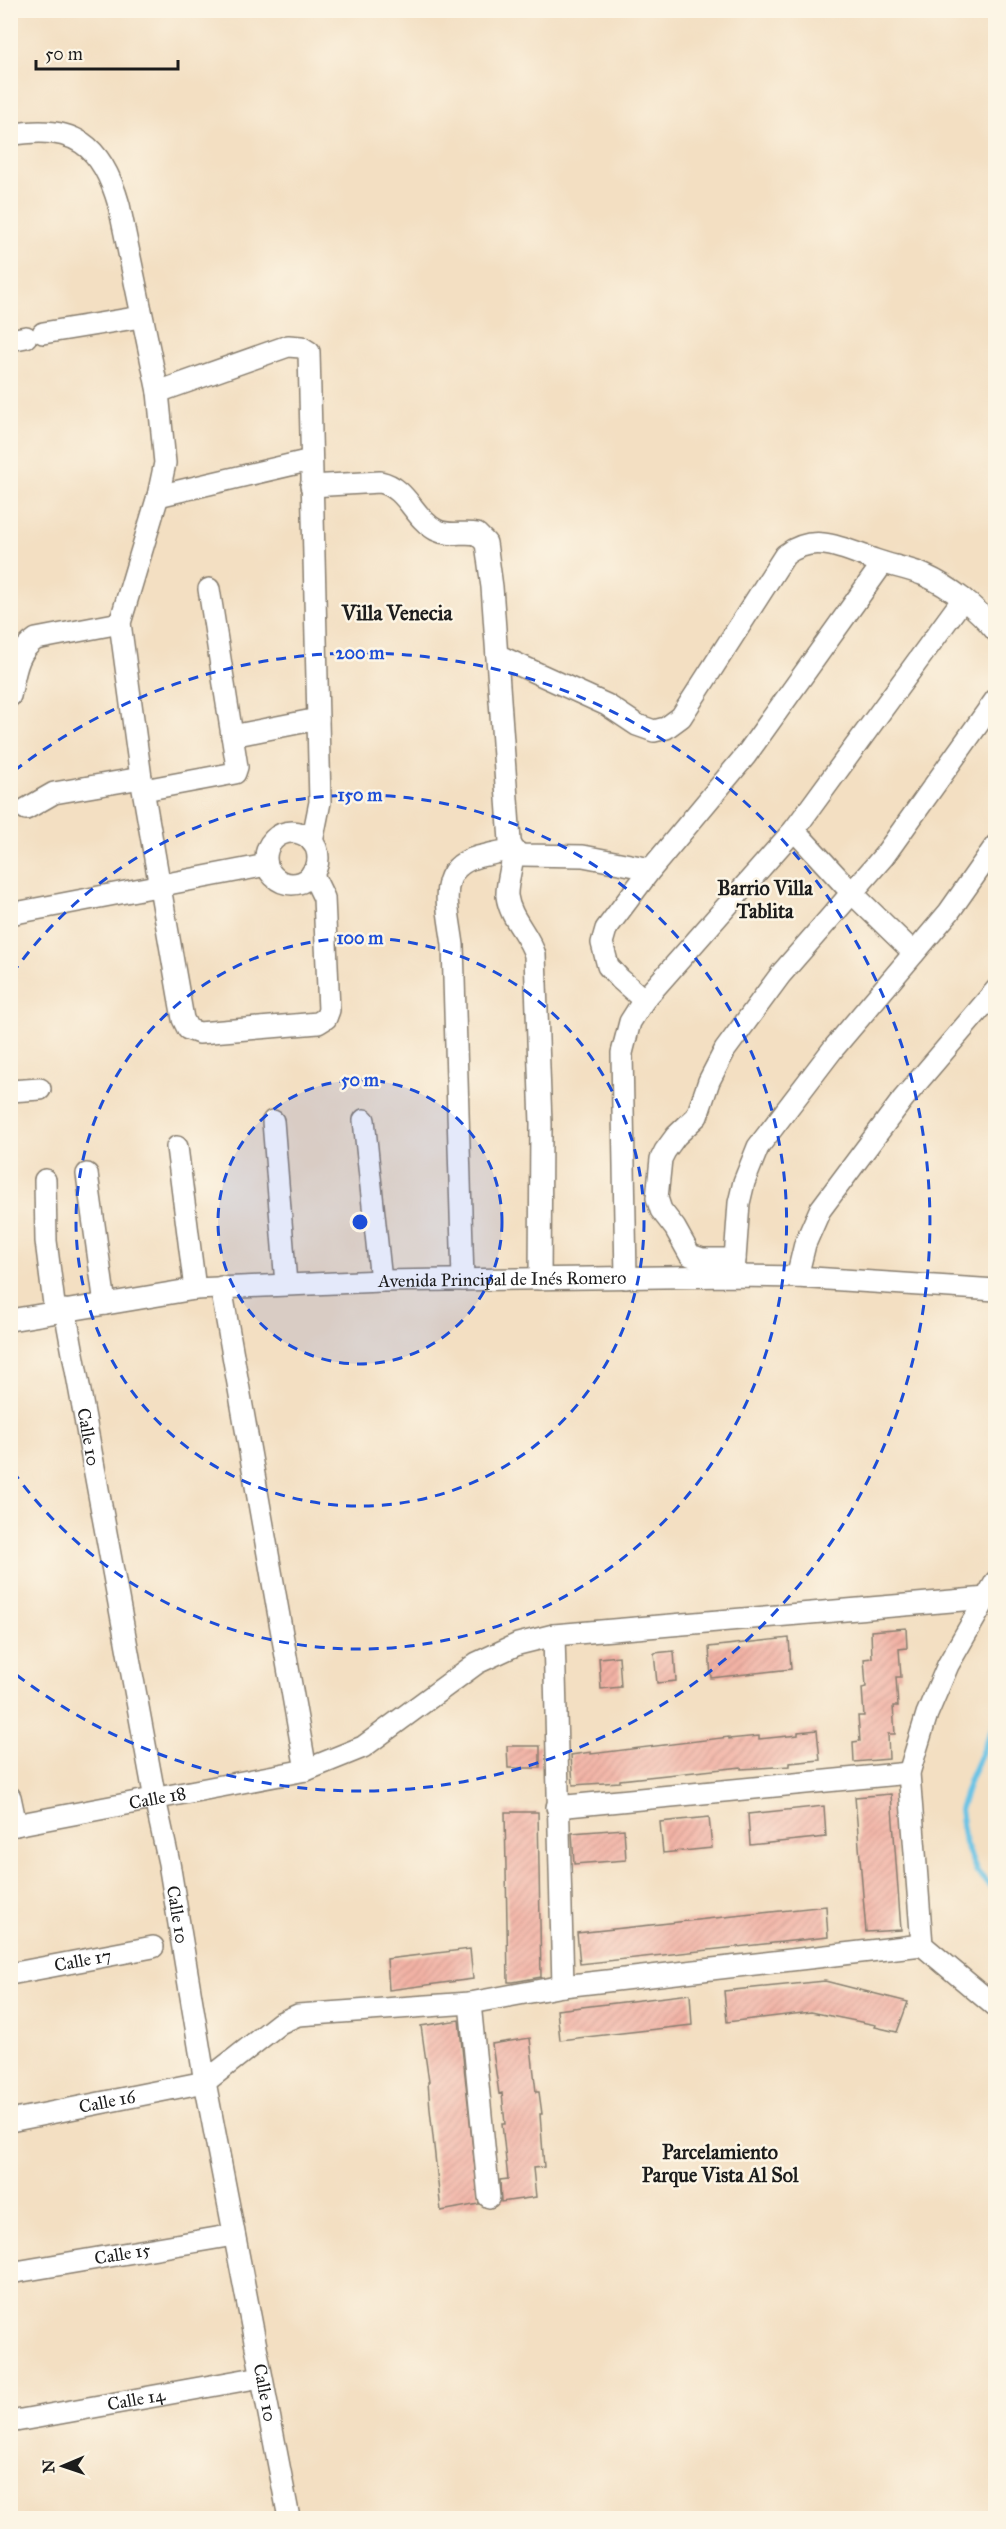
<svg xmlns="http://www.w3.org/2000/svg" width="1006" height="2529" font-family="'IM FELL Great Primer',serif">
<style>
.lines{fill:none;stroke-linecap:round;stroke-linejoin:round}
.stream{stroke:#67c3e5;stroke-width:6}
.building{fill:url(#building-hatch)}
.minor-casing{stroke:#887e6f;stroke-width:24}
.minor{stroke:#fff;stroke-width:21}
.ring{fill:none;stroke:#1d4ed8;stroke-width:3;stroke-dasharray:10 8}
.labels{text-anchor:middle;stroke-width:5;stroke-linejoin:round;paint-order:stroke}
.street-label{font-size:18px;fill:#1c1c1c;stroke:#fcf5e5}
.neighbourhood-label{font-size:20px;font-weight:bold;fill:#1c1c1c;stroke:#fcf5e5}
.quarter-label{font-size:21px;font-weight:bold;fill:#1c1c1c;stroke:#fcf5e5}
.centre{fill:#1d4ed8;stroke:#fcf5e5;stroke-width:3}
.ring-label{font-size:18px;text-anchor:middle;font-weight:bold;fill:#1d4ed8;stroke:#fcf5e5;stroke-width:5;stroke-linejoin:round;paint-order:stroke}
</style>
<defs>
<pattern id="building-hatch" width="6" height="6" patternUnits="userSpaceOnUse" patternTransform="scale(1.5)"><rect width="6" height="6" fill="#f2b2a5"/><path d="M-1 1l2-2M0 6l6-6M5 7l2-2" fill="none" stroke="#cf988d"/></pattern>
</defs>
<rect width="100%" height="100%" fill="#fcf5e5"/>
<filter id="ink" filterUnits="userSpaceOnUse"><feTurbulence type="fractalNoise" baseFrequency=".0167" numOctaves="2"/><feDisplacementMap in="SourceGraphic" scale="12" xChannelSelector="R" yChannelSelector="G"/><feConvolveMatrix kernelMatrix="1 2 1 2 8 2 1 2 1" color-interpolation-filters="sRGB"/></filter>
<filter id="wash" filterUnits="userSpaceOnUse"><feTurbulence type="fractalNoise" baseFrequency=".008" numOctaves="4" result="noise"/><feDisplacementMap in="SourceGraphic" scale="24" xChannelSelector="R" yChannelSelector="G"/><feGaussianBlur stdDeviation="1.35" result="paint"/><feColorMatrix in="noise" values="0 0 0 0 0 0 0 0 0 0 0 0 0 0 0 0 0 1.4 0 .05"/><feComposite in="paint" operator="in"/></filter>
<g filter="url(#wash)">
<rect width="100%" height="100%" fill="#f3dfc2"/>
<g class="lines">
<!-- stream -->
<path class="stream" d="M996,1720L970,1779L960,1810L965,1843L977,1872L996,1892"/>
</g>
<g id="blocks">
<!-- building -->
<path class="building" d="M906,1628L907,1648L899,1649L901,1677H896L898,1706H893L895,1734H888L889,1759L854,1762L853,1742L860,1741L858,1716H864L862,1688L866,1687L864,1659L872,1658L871,1631Z
M789,1638L791,1669L711,1678L709,1647Z
M674,1651L676,1681L657,1683L654,1653Z
M619,1656L621,1687L601,1689L599,1658Z
M817,1730L820,1760L790,1763V1766L741,1769V1767L620,1780V1782L573,1785L571,1755L591,1752V1754L729,1737V1739L759,1736V1739L798,1735V1732Z
M507,1746H540V1768H508Z
M891,1794L901,1930L866,1932L855,1797Z
M824,1806L826,1837L750,1845L748,1814Z
M505,1812H538L541,1977L513,1982H508Z
M709,1817L712,1848L663,1853L660,1822Z
M624,1829L626,1860L574,1864L572,1833Z
M826,1906L828,1937L580,1964L577,1933Z
M470,1949L473,1979L389,1990L387,1959Z
M825,1981L908,2002L897,2032L875,2027L876,2025L811,2012L727,2022L724,1991Z
M690,1994L692,2025L560,2040L557,2010Z
M459,2020L479,2204L441,2211L430,2109L428,2082H429L421,2026Z
M530,2038L536,2092H539L542,2114H540L544,2167L533,2168L536,2197L501,2202L500,2180L508,2179L502,2124H505L502,2093L499,2094L492,2044Z"/>
</g>
</g>
<g filter="url(#ink)">
<use href="#blocks" fill-opacity="0" stroke="#887e6f" stroke-width="1.5"/>
<g class="lines">
<!-- minor casing -->
<g class="minor-casing">
<g id="minor">
<path d="M10,135C74,123 102,145 119,205L158,392L165,463L158,496L120,623L141,778L183,1019L188,1029L199,1033L318,1023L326,1018L329,1010L324,898L312,873"/>
<path d="M43,333L141,317"/>
<path d="M10,340L26,337"/>
<path d="M158,392L288,346L301,347L309,352L320,802L312,842"/>
<path d="M311,486L380,482C408,488 413,518 436,530C450,537 463,531 477,534L486,543L492,587L510,841C510,844 512,846 513,849C515,857 506,883 507,896C510,919 529,934 535,955L541,1124L540,1279"/>
<path d="M158,496L311,460"/>
<path d="M497,655L607,705L637,725L654,731L666,728L681,717L785,555C815,532 844,549 875,560C891,566 908,568 924,575C951,587 977,608 996,631"/>
<path d="M10,696C15,674 16,652 36,639L120,623"/>
<path d="M232,736L318,719"/>
<path d="M144,790L235,773L237,767L209,589"/>
<path d="M26,809L54,793L141,778"/>
<path d="M794,830L852,893L914,953"/>
<circle cx="292" cy="858" r="26"/>
<path d="M10,914L267,865"/>
<path d="M644,1000L620,979L608,966L602,943L606,929L651,869L746,755L883,563"/>
<path d="M10,1091L40,1089"/>
<path d="M364,1120L381,1281"/>
<path d="M273,1121L286,1284"/>
<path d="M177,1147L195,1289"/>
<path d="M87,1174L105,1304"/>
<path d="M45,1180L46,1241L55,1312"/>
<path d="M735,1259H702L690,1255L675,1228L661,1210L657,1198L661,1159L665,1151L676,1136L697,1116L709,1081L725,1050L781,974L884,856L996,699"/>
<path d="M734,1273L739,1203L744,1182L758,1147L833,1049L949,912L996,845"/>
<path d="M797,1277L805,1244L820,1210L903,1099L996,990"/>
<path d="M626,1278L622,1053L630,1022L644,1000L794,830L963,599"/>
<path d="M463,1280L453,945C448,905 433,864 486,855C493,854 506,849 513,851C516,851 519,854 522,855L583,856L651,869"/>
<path d="M221,1287L306,1770"/>
<path id="s1" d="M65,1310L155,1799L169,1863L205,2082L289,2518"/>
<path id="s2" d="M10,1320L195,1289L381,1281L734,1276L797,1277L996,1290"/>
<path d="M996,1581L948,1665L927,1714L909,1773L922,1945L996,2007"/>
<path d="M554,1635L563,1986"/>
<path d="M10,1797L16,1825"/>
<path d="M557,1807L909,1773"/>
<path id="s3" d="M10,1826L306,1770L363,1747L477,1663L518,1644L554,1635L987,1598"/>
<path id="s4" d="M10,1974L153,1947"/>
<path d="M470,2003L489,2197"/>
<path id="s5" d="M10,2121L205,2082L280,2023L298,2015L470,2003L563,1986L922,1945"/>
<path id="s6" d="M10,2273L234,2235"/>
<path id="s7" d="M10,2422L261,2377"/>
</g>
</g>
<!-- minor -->
<use href="#minor" class="minor"/>
</g>
</g>
<!-- distance rings -->
<circle cx="360" cy="1222" r="142" fill="#1d4ed8" fill-opacity=".12"/>
<g class="ring">
<circle cx="360" cy="1222" r="142"/>
<circle cx="360" cy="1222" r="284"/>
<path d="M12 974A427 427 0 1 1 12 1470"/>
<path d="M14 771A569 569 0 1 1 14 1673"/>
</g>
<g class="labels">
<!-- street labels -->
<g class="street-label">
<text dy="6" stroke="none"><textPath href="#s2" startOffset="495">Avenida Principal de Inés Romero</textPath></text>
<text dy="6" stroke="none"><textPath href="#s1" startOffset="129">Calle 10</textPath></text>
<text dy="6" stroke="none"><textPath href="#s3" startOffset="150">Calle 18</textPath></text>
<text dy="6" stroke="none"><textPath href="#s1" startOffset="615">Calle 10</textPath></text>
<text dy="6" stroke="none"><textPath href="#s4" startOffset="74">Calle 17</textPath></text>
<text dy="6" stroke="none"><textPath href="#s5" startOffset="99">Calle 16</textPath></text>
<text dy="6" stroke="none"><textPath href="#s6" startOffset="114">Calle 15</textPath></text>
<text dy="6" stroke="none"><textPath href="#s1" startOffset="1101">Calle 10</textPath></text>
<text dy="6" stroke="none"><textPath href="#s7" startOffset="128">Calle 14</textPath></text>
</g>
<!-- neighbourhood labels -->
<g class="neighbourhood-label">
<text x="765" y="895">Barrio Villa<tspan x="765" dy="23">Tablita</tspan></text>
<text x="720" y="2159">Parcelamiento<tspan x="720" dy="23">Parque Vista Al Sol</tspan></text>
</g>
<!-- quarter labels -->
<g class="quarter-label">
<text x="397" y="620">Villa Venecia</text>
</g>
</g>
<circle cx="360" cy="1222" r="9" class="centre"/>
<g class="ring-label">
<text x="360" y="659">200 m</text>
<text x="360" y="801">150 m</text>
<text x="360" y="944">100 m</text>
<text x="360" y="1086">50 m</text>
</g>
<!-- margin -->
<rect width="1006" height="2529" fill="none" stroke="#fcf5e5" stroke-width="36"/>
<!-- north arrow -->
<g transform="translate(63 2466) rotate(268)" stroke="#fcf5e5" stroke-width="4.5" paint-order="stroke">
<path d="M0-4.5L10 22L0 15L-10 22Z" fill="#1c1c1c"/>
<text y="-9" font-size="16" font-weight="bold" text-anchor="middle" fill="#1c1c1c">N</text>
</g>
<!-- scale -->
<path d="M36 60v9h142v-9" fill="none" stroke="#1c1c1c" stroke-width="3"/>
<text x="45" y="60" font-size="18" fill="#1c1c1c" stroke="#fcf5e5" stroke-width="4.5" paint-order="stroke">50 m</text>
</svg>
